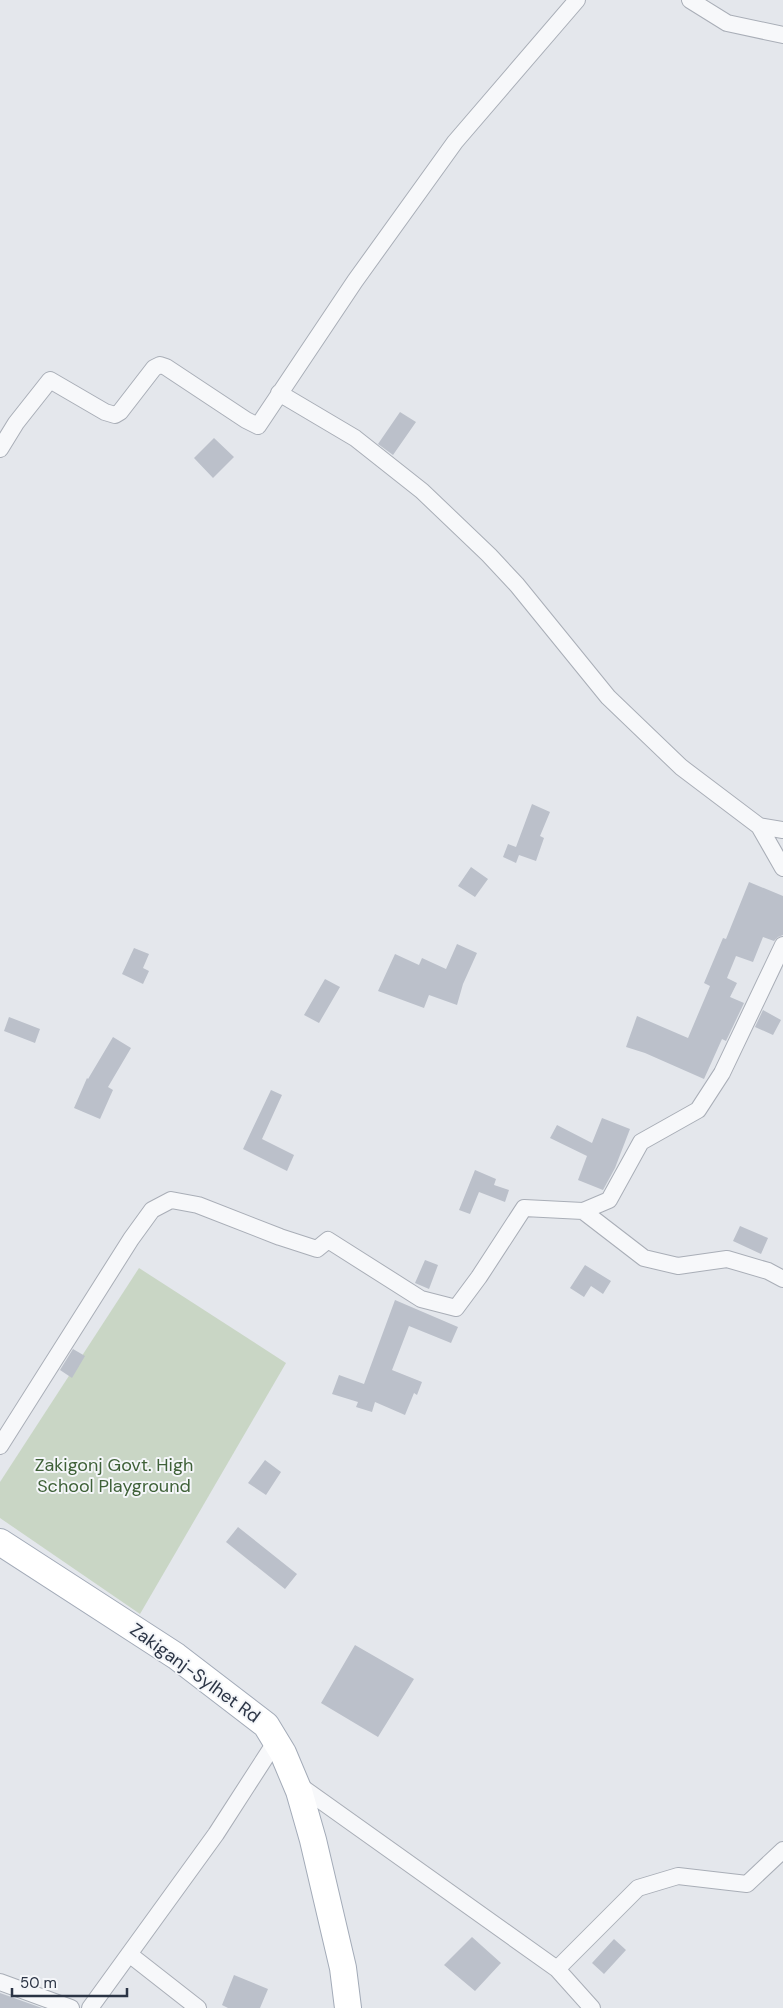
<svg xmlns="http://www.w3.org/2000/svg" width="783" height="2008" font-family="'DM Sans',sans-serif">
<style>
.green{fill:#c9d6c5}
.building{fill:#bbc0ca}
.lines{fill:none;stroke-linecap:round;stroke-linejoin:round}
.minor-casing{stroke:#a9aeb7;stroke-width:18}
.primary-casing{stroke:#a3abb8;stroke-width:28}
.minor{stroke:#f7f8fa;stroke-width:16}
.primary{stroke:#fff;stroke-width:26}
.labels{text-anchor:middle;stroke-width:4;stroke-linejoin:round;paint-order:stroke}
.park-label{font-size:18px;fill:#3f6138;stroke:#f4f6f9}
.street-label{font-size:18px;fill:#2b3445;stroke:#f4f6f9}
</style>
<rect width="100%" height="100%" fill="#e4e7ec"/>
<!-- green -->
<path class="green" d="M139,1268L286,1363L140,1614L0,1518V1482Z"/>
<!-- building -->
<path class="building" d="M400,412L416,422L393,455L378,444Z
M214,438L234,457L213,478L194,458Z
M532,804L550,812L540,836L544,838L536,861L519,855L516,863L503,857L508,844L516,847Z
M471,867L488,879L475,897L458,886Z
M749,882L783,896V935L778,937L774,941L763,937L753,962L736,956L727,978L737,983L730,997L744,1003L726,1041L722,1039L704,1079L645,1053L626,1047L637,1016L688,1038L710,986L704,983L723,938L726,939Z
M457,944L477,953L463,984L457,1005L429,995L424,1008L378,991L395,954L419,965L422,958L446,969Z
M134,948L149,954L143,968L149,971L143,984L122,974Z
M325,979L340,987L319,1023L304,1015Z
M763,1010L781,1020L773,1035L755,1027Z
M9,1017L40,1029L35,1043L4,1031Z
M113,1037L131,1048L108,1087L113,1090L100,1119L74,1108L87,1078L88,1079Z
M271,1090L282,1095L262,1139L294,1155L287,1171L243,1149Z
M602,1118L630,1129L615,1168L603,1190L578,1180L587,1156L550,1138L557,1125L592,1143Z
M475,1170L496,1179L494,1185L509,1190L505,1202L479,1192L470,1214L459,1210Z
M740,1226L768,1238L761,1254L733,1241Z
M425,1260L438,1265L429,1289L415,1283Z
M585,1265L611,1281L603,1294L591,1286L584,1297L570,1288Z
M395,1300L458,1327L451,1343L409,1326L392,1370L422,1382L417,1395L414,1393L405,1415L375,1402L372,1412L356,1407L358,1402L332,1394L339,1375L364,1384Z
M73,1349L85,1356L72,1378L60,1370Z
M265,1460L281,1472L266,1495L248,1483Z
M238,1527L297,1574L285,1589L226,1542Z
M355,1645L414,1679L378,1737L321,1703Z
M472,1937L501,1963L475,1991L444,1965Z
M614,1939L626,1950L604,1974L592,1963Z
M234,1975L268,1989L260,2008H228L222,2005Z
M0,1993L42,2008H0Z"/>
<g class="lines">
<!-- minor casing -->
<g class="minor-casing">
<path id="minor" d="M690,0L727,23L783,35
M279,393L355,438L422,491L489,555L517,585L608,697L681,767L759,826L783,830
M0,449L16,423L50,380L105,412L115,415L120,412L154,368L160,365L166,367L246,420L258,426L355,281L455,142L577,0
M759,826L783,868
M583,1211L644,1258L678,1266L727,1259L768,1271L783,1279
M0,1446L131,1239L152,1210L171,1200L198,1205L280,1237L317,1249L328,1240L421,1299L456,1308L479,1277L524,1208L583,1211L609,1200L641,1142L698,1110L722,1073L783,945
M296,1783L557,1969L638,1888L678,1876L747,1884L783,1850
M129,1954L198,2008
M557,1969L592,2008
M0,1982L71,2008
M90,2008L216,1834L276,1741"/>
</g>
<!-- primary casing -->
<g class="primary-casing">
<path id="primary" d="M0,1542L176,1656L266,1725L283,1753L299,1791L313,1840L343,1968L348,2008"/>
</g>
<!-- minor -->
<use href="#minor" class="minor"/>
<!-- primary -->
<use href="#primary" class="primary"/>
</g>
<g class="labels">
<!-- park labels -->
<g class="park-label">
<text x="114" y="1471">Zakigonj Govt. High<tspan x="114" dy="21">School Playground</tspan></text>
</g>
<!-- street labels -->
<g class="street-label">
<text transform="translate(195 1673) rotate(36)" y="6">Zakiganj-Sylhet Rd</text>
</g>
</g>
<!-- scale -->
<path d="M12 1988v8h115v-8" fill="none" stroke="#2b3445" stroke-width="2.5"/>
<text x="20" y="1988" font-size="15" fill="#2b3445" stroke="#f4f6f9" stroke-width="4" paint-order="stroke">50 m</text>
</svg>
